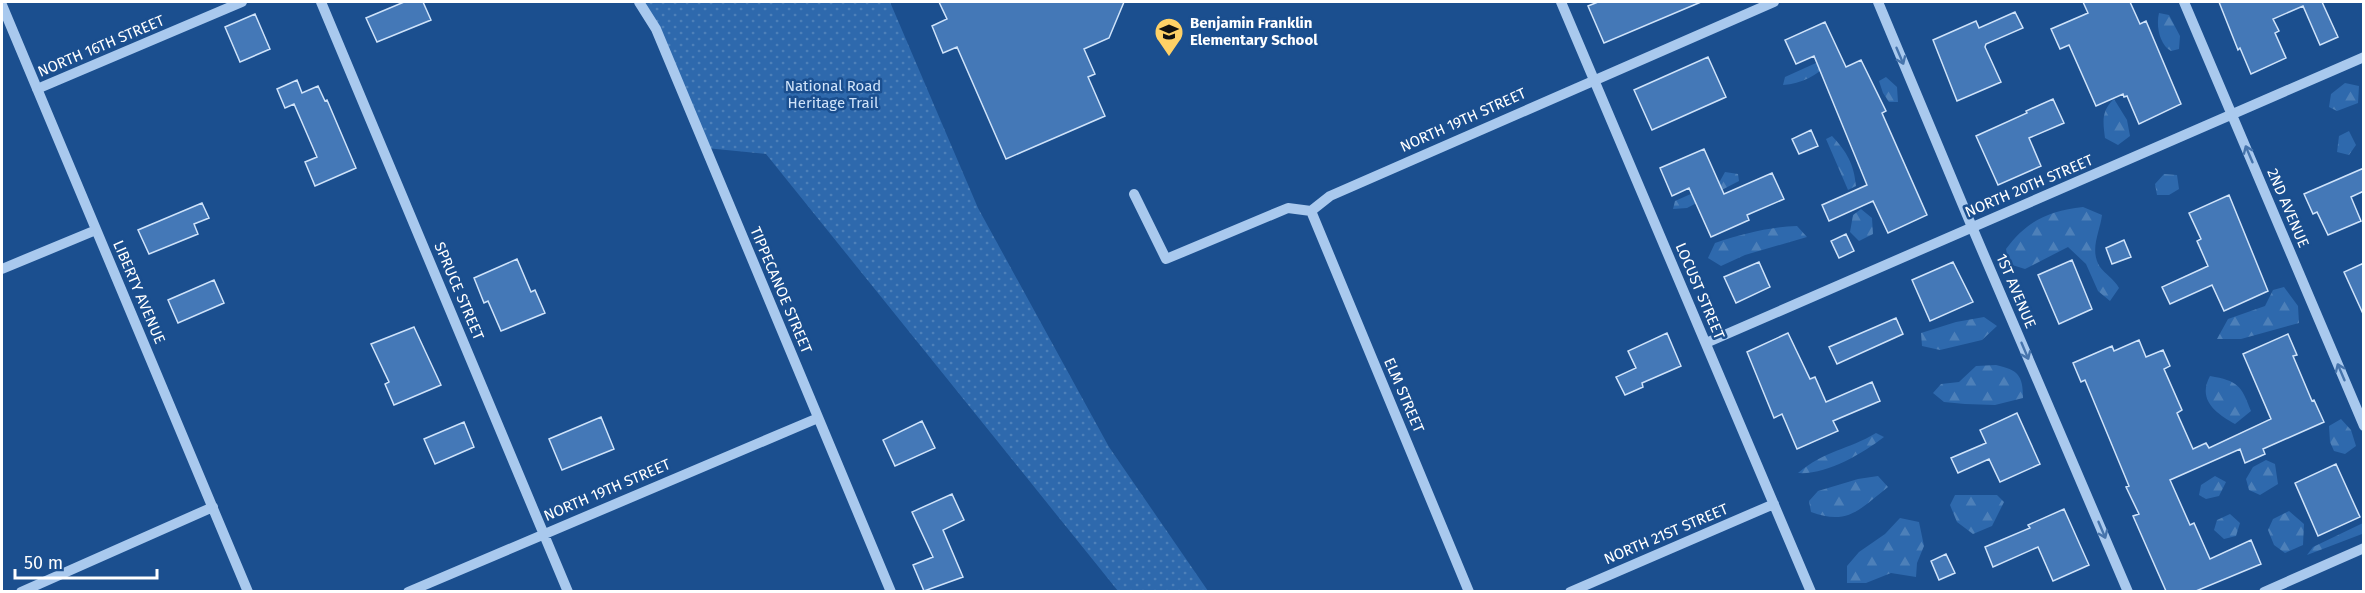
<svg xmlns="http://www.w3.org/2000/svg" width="2365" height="593" font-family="'Fira Sans',sans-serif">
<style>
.grass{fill:url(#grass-dots)}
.forest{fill:url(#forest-firs)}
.building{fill:#4478b7;stroke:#cfe3fa;stroke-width:1.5}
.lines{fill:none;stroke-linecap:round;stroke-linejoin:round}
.minor{stroke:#a9c9ee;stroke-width:10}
.oneway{stroke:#4674ac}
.labels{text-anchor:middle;stroke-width:5;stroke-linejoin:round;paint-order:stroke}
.poi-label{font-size:15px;font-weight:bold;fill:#fff;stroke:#1b4f8f;text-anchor:start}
.street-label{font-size:15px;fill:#fff;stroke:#1b4f8f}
.park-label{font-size:15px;fill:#cfe3fa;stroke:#1b4f8f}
</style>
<defs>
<pattern id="grass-dots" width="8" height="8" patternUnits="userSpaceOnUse" patternTransform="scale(1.5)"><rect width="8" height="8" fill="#2e69ad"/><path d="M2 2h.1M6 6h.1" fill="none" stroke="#4d80b9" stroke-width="1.8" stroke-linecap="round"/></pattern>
<pattern id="forest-firs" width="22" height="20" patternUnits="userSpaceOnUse" patternTransform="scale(1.5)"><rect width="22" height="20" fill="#2e69ad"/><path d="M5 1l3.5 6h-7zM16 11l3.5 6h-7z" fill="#4d80b9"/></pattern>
</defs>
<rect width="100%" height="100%" fill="#1b4f8f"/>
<!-- grass -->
<path class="grass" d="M639,2H890L978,208L1109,447L1208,591H1118L766,154L706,148Z"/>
<!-- forest -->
<path class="forest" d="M2159,13L2169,15L2180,36L2179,49L2171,51C2159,44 2156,25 2159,13Z
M1827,58L1831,63C1816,75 1802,84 1783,85L1785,77Z
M1886,77L1897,87L1898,102H1889L1883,93L1879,81Z
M2345,83L2359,86L2358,103L2337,111L2329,107L2331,94Z
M2114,99L2127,120L2130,136L2118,145L2105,138C2103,122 2101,111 2114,99Z
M2349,131L2356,145L2349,155L2337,152L2339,136Z
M1832,136C1847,152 1854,164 1856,186L1848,190L1826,139Z
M1725,172L1738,174L1739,181L1687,208L1673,209L1675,201L1720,181Z
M2164,174L2177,175L2179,189L2169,195H2157L2155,184Z
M2083,207L2102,215C2100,232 2089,250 2100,267C2105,274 2114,279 2119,288L2110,301L2098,291L2086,264L2068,247L2025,269L2009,264L2006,249C2027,221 2048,211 2083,207Z
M1861,209L1872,218L1873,234L1859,241L1850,232L1853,215Z
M1797,226L1807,237L1745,255L1721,266L1708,258L1715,243C1742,234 1769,227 1797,226Z
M2284,287L2298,306L2299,323L2241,339H2217L2228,319L2265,306L2273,290Z
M1984,317L1997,326L1982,340L1940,350L1922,346L1921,333L1956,322Z
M1996,365C2018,370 2023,375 2023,398L1995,405L1965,404L1944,402L1933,393L1941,384L1959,382L1976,366Z
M2210,376C2238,381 2241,385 2251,411L2235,424C2216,413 2197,400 2210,376Z
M2341,419L2351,430L2356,446L2345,454L2334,451L2330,442L2329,426Z
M1876,433L1884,437C1862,454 1826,475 1798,473C1825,450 1848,450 1876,433Z
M2266,460L2275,464L2278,484L2260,495L2249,490L2246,479L2253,467Z
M1878,476L1888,487C1860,509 1848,526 1811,512L1809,501L1818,491L1858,479Z
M2215,476L2226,482L2219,496L2206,499L2199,495L2201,485Z
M1955,495H1997L2004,502L1992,526L1973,534L1957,522L1950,505Z
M2289,511L2304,524L2303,545L2285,553L2274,545L2268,530L2273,519Z
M2230,514L2240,523L2236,536L2224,539L2214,530L2217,520Z
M1900,518L1919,522L1924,546L1917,563L1916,577L1891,573L1866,583H1847V566L1859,552L1885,534Z
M2363,523L2362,534L2307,555L2313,547Z"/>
<!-- building -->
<path class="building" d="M404,2H423L431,20L377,42L366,18Z
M939,2H1124L1109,38L1084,49L1095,74L1088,77L1105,116L1006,159L957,47L943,53L932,26L947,19Z
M1598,2H1701L1604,43L1588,6Z
M2083,2H2130L2140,24L2146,21L2181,104L2139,124L2127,96L2124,97L2123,94L2096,106L2069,45L2060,49L2051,29L2088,13Z
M2219,2H2322L2338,37L2320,45L2303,6L2273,19L2279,31L2275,33L2286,58L2251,74L2240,48L2238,50Z
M2015,12L2023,28L1986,44L1985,47L2001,82L1957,101L1933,40L1976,21L1979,28Z
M255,14L270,49L240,62L225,27Z
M1825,22L1846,67L1861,60L1886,111L1882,113L1927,215L1888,233L1873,201L1829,221L1822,205L1867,185L1814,56L1796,64L1785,40Z
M1708,57L1726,97L1652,130L1634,90Z
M297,80L302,93L318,86L325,101L327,100L356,168L315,186L305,162L317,157L294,104L285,108L277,89Z
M2053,99L2064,123L2029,138L2041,166L1998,185L1976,136L2027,113L2026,111Z
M1811,130L1818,146L1799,154L1792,139Z
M1704,149L1724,194L1772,173L1784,199L1747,215L1749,220L1711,237L1689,188L1672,196L1660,168Z
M2364,168V191L2351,197L2361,221L2328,235L2317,212L2313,214L2304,194Z
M2229,195L2268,291L2224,311L2212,285L2170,304L2162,287L2208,266L2197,241L2201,239L2189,213Z
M202,203L209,218L194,224L198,234L149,254L138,230Z
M1846,234L1854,251L1839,258L1831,241Z
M2124,240L2131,257L2112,264L2106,248Z
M517,259L531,292L535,290L545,313L501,331L488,301L484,303L474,278Z
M2072,260L2092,309L2059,324L2038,275Z
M1759,262L1770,287L1736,303L1724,277Z
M1953,262L1973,302L1930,321L1912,280Z
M2364,263V316L2344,272Z
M214,280L224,303L178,323L168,300Z
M1896,318L1903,334L1837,364L1829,347Z
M414,327L441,385L394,405L385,384L389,382L371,344Z
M1667,333L1681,366L1642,383L1643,387L1625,395L1616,377L1636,368L1628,351Z
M1788,333L1810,379L1815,377L1826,402L1872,382L1880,401L1833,421L1838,431L1797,449L1782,414L1774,418L1747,352Z
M2288,334L2297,355L2293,356L2312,401L2314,400L2324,422L2263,449L2265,454L2245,463L2240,449L2170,480L2190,525L2194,523L2210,559L2251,540L2261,564L2196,591H2166L2133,516L2139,514L2126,487L2129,486L2085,380L2081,382L2073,363L2112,346L2114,351L2139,340L2146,357L2163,350L2170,366L2164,369L2182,410L2177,413L2193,449L2206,443L2209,448L2271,419L2243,354Z
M2017,413L2040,464L2000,482L1989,459L1958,473L1951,458L1986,443L1980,430Z
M601,417L614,449L562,470L549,439Z
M922,421L935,448L895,466L883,440Z
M464,422L474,447L435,464L424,439Z
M2336,464L2360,517L2318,536L2295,483Z
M952,494L964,520L943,530L963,577L924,591L913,565L933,557L912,512Z
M2064,509L2089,565L2053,581L2038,547L1993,567L1985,547L2030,528L2028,525Z
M1946,554L1955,573L1939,580L1931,561Z"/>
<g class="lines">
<!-- minor -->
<path class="minor" d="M321,2L568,592
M639,2L656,29L891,592
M1561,2L1811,592
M1878,2L1972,227L2128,592
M2184,2L2364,426
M2,5L248,592
M37,89L242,2
M1134,194L1166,259L1288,208L1311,211L1330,196L1774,2
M1311,211L1469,592
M2,269L96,230
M1706,343L2364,57
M21,592L213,507
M408,592L818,418
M1570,592L1774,504
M2264,592L2364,548"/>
</g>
<!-- one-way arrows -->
<defs><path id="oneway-shaft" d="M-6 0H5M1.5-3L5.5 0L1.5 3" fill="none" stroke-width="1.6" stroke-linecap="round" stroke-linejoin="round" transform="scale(1.5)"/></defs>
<g class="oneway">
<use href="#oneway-shaft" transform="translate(1900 56) rotate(67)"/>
<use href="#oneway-shaft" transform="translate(2249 154) rotate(-113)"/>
<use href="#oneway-shaft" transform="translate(2025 351) rotate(67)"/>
<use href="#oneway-shaft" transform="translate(2341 372) rotate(-113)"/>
<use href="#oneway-shaft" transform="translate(2102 530) rotate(67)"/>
</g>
<!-- icons -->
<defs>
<g id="school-pin" transform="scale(1.5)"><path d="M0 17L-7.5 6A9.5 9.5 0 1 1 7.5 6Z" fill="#ffd166" stroke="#1b4f8f"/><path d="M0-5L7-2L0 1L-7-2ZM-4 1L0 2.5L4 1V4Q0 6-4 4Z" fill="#111"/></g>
</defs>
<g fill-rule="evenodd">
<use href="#school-pin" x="1169" y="32"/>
</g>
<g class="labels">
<!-- poi labels -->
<g class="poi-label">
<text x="1190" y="28">Benjamin Franklin<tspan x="1190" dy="17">Elementary School</tspan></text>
</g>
<!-- street labels -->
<g class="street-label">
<text transform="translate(101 46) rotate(-23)" y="5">NORTH 16TH STREET</text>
<text transform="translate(1463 120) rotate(-24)" y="5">NORTH 19TH STREET</text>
<text transform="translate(2029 186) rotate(-23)" y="5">NORTH 20TH STREET</text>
<text transform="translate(2288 208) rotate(67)" y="5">2ND AVENUE</text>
<text transform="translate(781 290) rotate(67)" y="5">TIPPECANOE STREET</text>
<text transform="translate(459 291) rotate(67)" y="5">SPRUCE STREET</text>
<text transform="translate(1700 291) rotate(67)" y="5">LOCUST STREET</text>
<text transform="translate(2016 291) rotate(67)" y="5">1ST AVENUE</text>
<text transform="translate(139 292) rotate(67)" y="5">LIBERTY AVENUE</text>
<text transform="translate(1404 395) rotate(67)" y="5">ELM STREET</text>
<text transform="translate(607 490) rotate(-23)" y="5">NORTH 19TH STREET</text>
<text transform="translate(1666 534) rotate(-23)" y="5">NORTH 21ST STREET</text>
</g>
<!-- park labels -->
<g class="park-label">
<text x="833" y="91">National Road<tspan x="833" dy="17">Heritage Trail</tspan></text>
</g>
</g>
<!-- border -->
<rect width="2365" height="593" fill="none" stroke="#ffffff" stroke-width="6"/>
<!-- scale -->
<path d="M15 569v9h142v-9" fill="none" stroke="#ffffff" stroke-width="3"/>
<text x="24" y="569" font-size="18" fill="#ffffff" stroke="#1b4f8f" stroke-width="4.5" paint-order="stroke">50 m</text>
</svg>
